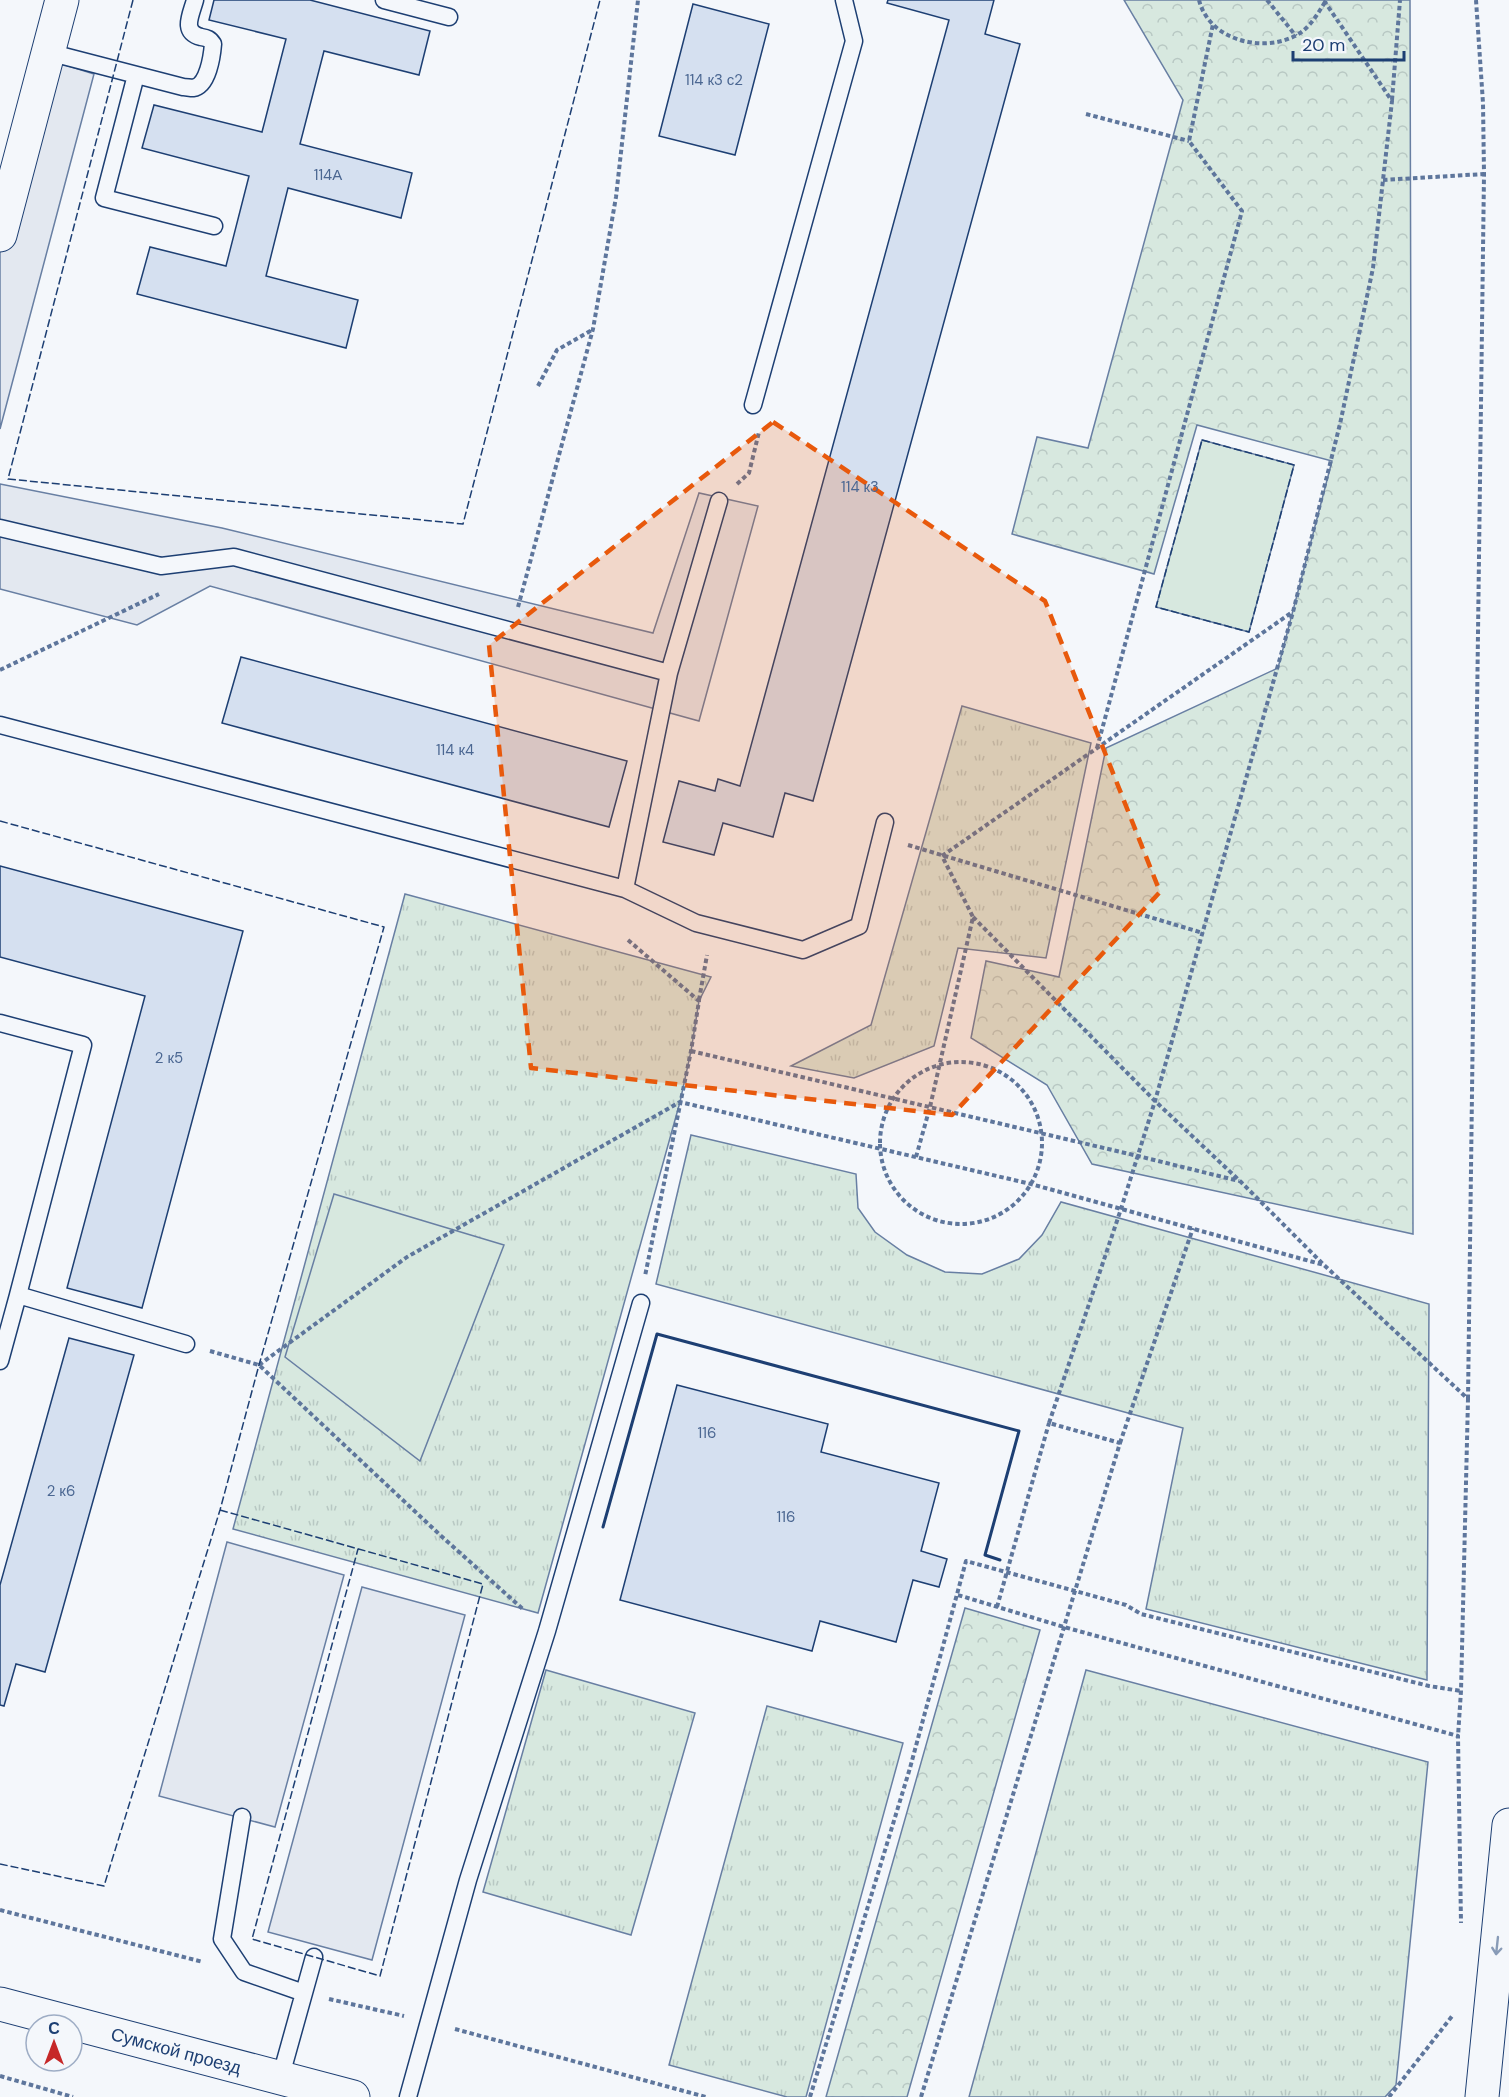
<svg xmlns="http://www.w3.org/2000/svg" width="1509" height="2097" font-family="'DM Sans',sans-serif">
<style>
.grass{fill:url(#grass-tufts);stroke:#687fa3;stroke-width:1.5}
.forest{fill:url(#forest-crowns);stroke:#687fa3;stroke-width:1.5}
.park{fill:#d7e8df;stroke:#687fa3;stroke-width:1.5}
.parking{fill:#e3e8f0;stroke:#687fa3;stroke-width:1.5}
.building{fill:#d5e0f0;stroke:#1d3f73;stroke-width:1.5}
.lines{fill:none;stroke-linecap:round;stroke-linejoin:round}
.service-casing{stroke:#1d3f73;stroke-width:19}
.minor-casing{stroke:#1d3f73;stroke-width:35}
.tertiary-casing{stroke:#1d3f73;stroke-width:35}
.secondary-casing{stroke:#1d3f73;stroke-width:35}
.path{stroke:#5e769c;stroke-width:4;stroke-dasharray:4.5 3;stroke-linecap:butt}
.service{stroke:#f4f7fb;stroke-width:16}
.minor{stroke:#f4f7fb;stroke-width:33}
.tertiary{stroke:#f4f7fb;stroke-width:33}
.secondary{stroke:#f4f7fb;stroke-width:33}
.fence{stroke:#1d3f73;stroke-width:1.5;stroke-dasharray:8 3;stroke-linecap:butt}
.wall{stroke:#1d3f73;stroke-width:3}
.oneway{stroke:#889bb7}
.marked{fill:#e8590c;fill-opacity:0.2;stroke:#e8590c;stroke-width:4.5;stroke-dasharray:12 8;stroke-linejoin:round}
.labels{text-anchor:middle;stroke-width:4.5;stroke-linejoin:round;paint-order:stroke}
.number-label{font-size:15px;fill:#4b6792}
.street-label{font-size:18px;fill:#1d3f73;stroke:#f4f7fb}
</style>
<defs>
<pattern id="grass-tufts" width="24" height="20" patternUnits="userSpaceOnUse" patternTransform="scale(1.5)"><rect width="24" height="20" fill="#d7e8df"/><path d="M3 7l-1-3M5 7V3M7 7l1-3M15 17l-1-3M17 17v-4M19 17l1-3" fill="none" stroke="#b8c8c3"/></pattern>
<pattern id="forest-crowns" width="20" height="18" patternUnits="userSpaceOnUse" patternTransform="scale(1.5)"><rect width="20" height="18" fill="#d7e8df"/><path d="M2 6a3 3 0 1 1 6 0M12 15a3 3 0 1 1 6 0" fill="none" stroke="#b8c8c3"/></pattern>
</defs>
<rect width="100%" height="100%" fill="#f4f7fb"/>
<!-- grass -->
<path class="grass" d="M962,706L1091,743L1046,958L958,948L934,1046L854,1078L791,1066L871,1025Z
M405,894L711,977L699,1001L691,1051L680,1102L538,1613L233,1529Z
M691,1135L856,1174L858,1208L875,1232L907,1255L945,1272L982,1274L1019,1259L1042,1235L1061,1202L1429,1304L1427,1680L1146,1609L1183,1428L656,1284Z
M546,1670L695,1713L631,1935L483,1892Z
M1086,1670L1428,1762L1396,2085L1385,2097H969Z
M767,1706L903,1743L806,2097H787L669,2065Z"/>
<!-- forest -->
<path class="forest" d="M1124,0H1410L1413,1234L1092,1164L1047,1085L971,1038L986,961L1059,977L1106,748L1278,668L1332,461L1197,425L1154,574L1012,534L1037,437L1088,448L1183,100Z
M965,1608L1040,1630L907,2097H826Z"/>
<!-- park -->
<path class="park" d="M1202,440L1294,465L1249,632L1156,607Z
M334,1194L504,1245L420,1461L285,1357Z"/>
<!-- parking -->
<path class="parking" d="M46,59L94,74L0,429V234Z
M0,484L222,528L653,633L699,493L758,506L699,721L210,586L137,625L0,589Z
M227,1542L344,1575L275,1827L159,1796Z
M362,1587L465,1615L372,1960L268,1932Z"/>
<!-- building -->
<path class="building" d="M214,0H310L430,31L419,75L324,51L300,144L412,173L401,218L288,188L266,276L358,300L346,348L137,294L150,247L226,266L249,176L142,148L154,105L262,132L286,39L209,20Z
M888,0H994L985,34L1020,44L813,801L785,793L773,837L723,823L714,855L663,842L679,781L715,791L718,779L740,786L949,20L887,3Z
M693,4L769,24L735,155L659,136Z
M241,657L627,761L609,827L222,723Z
M0,866L243,931L142,1308L67,1288L145,996L0,957Z
M69,1338L134,1355L45,1672L16,1664L4,1706L0,1705V1585Z
M677,1385L828,1424L821,1452L939,1483L921,1551L947,1559L939,1587L913,1580L896,1642L820,1621L812,1651L620,1600Z"/>
<g class="lines">
<!-- service casing -->
<g class="service-casing">
<path id="service" d="M384,0L449,17
M48,52L183,87C186,87 190,88 193,88C208,86 212,56 213,44C210,39 207,38 201,37C181,32 191,15 195,0
M136,75L104,198L214,226
M753,405L854,41L844,0
M0,528L161,566L234,557L669,673L719,501
M669,673L625,889L696,923L803,950L859,926L885,822
M0,725L625,889
M0,1023L83,1045L18,1295
M0,1361L18,1295L186,1344
M242,1817L222,1939L244,1972L304,1993
M280,2079L314,1957
M408,2097L468,1880L547,1631L641,1303"/>
</g>
<!-- minor casing -->
<g class="minor-casing">
<path id="minor" d="M0,235L62,0"/>
</g>
<!-- tertiary casing -->
<g class="tertiary-casing">
<path id="tertiary" d="M0,2004L353,2097"/>
</g>
<!-- secondary casing -->
<g class="secondary-casing">
<path id="secondary" d="M1482,2097L1509,1825"/>
</g>
<!-- path -->
<path class="path" d="M1199,0C1209,40 1261,53 1295,36C1309,29 1317,15 1325,2
M1267,0L1296,36
M1392,100L1400,0
M1086,114L1189,141
M1383,180L1484,174
M538,386L557,350L592,330
M737,484L749,473L759,432
M518,607L593,329L616,197L638,0
M0,670L159,594
M1097,748L1242,211L1189,141L1213,24
M908,845L1203,933
M942,856L1291,613
M973,917L1155,1101L1241,1182L1324,1265L1468,1399L1461,1691L1458,1736
M628,940L699,1001L691,1051L645,1276
M699,1000L707,955
M691,1051L1138,1156L1239,1181
M880 1143a81 81 0 1 1 162 0a81 81 0 1 1-162 0Z
M916,1157L930,1107L973,917L942,856
M210,1351L259,1365L439,1534L524,1610
M259,1365L407,1257L680,1102L1031,1184L1324,1265
M1468,1399L1484,174L1483,103L1476,0
M1120,1443L1193,1228
M958,1595L1064,1627L1458,1736L1461,1923
M997,1607L1049,1423
M0,1910L203,1962
M329,1999L404,2016
M455,2029L706,2097
M0,2076L73,2097
M810,2097L910,1768L966,1561L1126,1605L1141,1614L1429,1686L1461,1691
M921,2097L1120,1443L1049,1423L1121,1209L1155,1101L1293,612L1340,424L1373,268L1392,101L1325,2L1326,0
M1389,2097L1453,2015"/>
<!-- service -->
<use href="#service" class="service"/>
<!-- minor -->
<use href="#minor" class="minor"/>
<!-- tertiary -->
<use href="#tertiary" class="tertiary"/>
<!-- secondary -->
<use href="#secondary" class="secondary"/>
<!-- fence -->
<path class="fence" d="M133,0L8,479L463,524L600,0
M1202,440L1294,465L1249,632L1156,607Z
M0,821L384,927L259,1365L220,1510L104,1886L0,1864
M220,1510L483,1584L380,1976L252,1939L358,1549"/>
<!-- wall -->
<path class="wall" d="M603,1527L657,1334L1019,1431L985,1555L1000,1560"/>
</g>
<!-- one-way arrows -->
<defs><path id="oneway-shaft" d="M-6 0H5M1.5-3L5.5 0L1.5 3" fill="none" stroke-width="1.6" stroke-linecap="round" stroke-linejoin="round" transform="scale(1.5)"/></defs>
<use class="oneway" href="#oneway-shaft" transform="translate(1497 1946) rotate(96)"/>
<!-- marked area -->
<path class="marked" d="M773,422L1045,601L1160,892L952,1115L531,1068L489,645Z"/>
<g class="labels">
<!-- number labels -->
<g class="number-label">
<text x="714" y="85">114 к3 с2</text>
<text x="328" y="180">114А</text>
<text x="860" y="492">114 к3</text>
<text x="455" y="755">114 к4</text>
<text x="169" y="1063">2 к5</text>
<text x="707" y="1438">116</text>
<text x="61" y="1496">2 к6</text>
<text x="786" y="1522">116</text>
</g>
<!-- street labels -->
<g class="street-label">
<text transform="translate(176 2051) rotate(15)" y="6">Сумской проезд</text>
</g>
</g>
<!-- north arrow -->
<g transform="translate(54 2043)"><circle r="28" fill="#f4f7fb" stroke="#9eadc5" stroke-width="1.5"/>
<path d="M0-4.5L10 22L0 15L-10 22Z" fill="#c62828"/>
<text y="-9" font-size="16" font-weight="bold" text-anchor="middle" fill="#1d3f73">С</text>
</g>
<!-- scale -->
<path d="M1293 51v9h111v-9" fill="none" stroke="#1d3f73" stroke-width="3"/>
<text x="1302" y="51" font-size="18" fill="#1d3f73" stroke="#f4f7fb" stroke-width="4.5" paint-order="stroke">20 m</text>
</svg>
